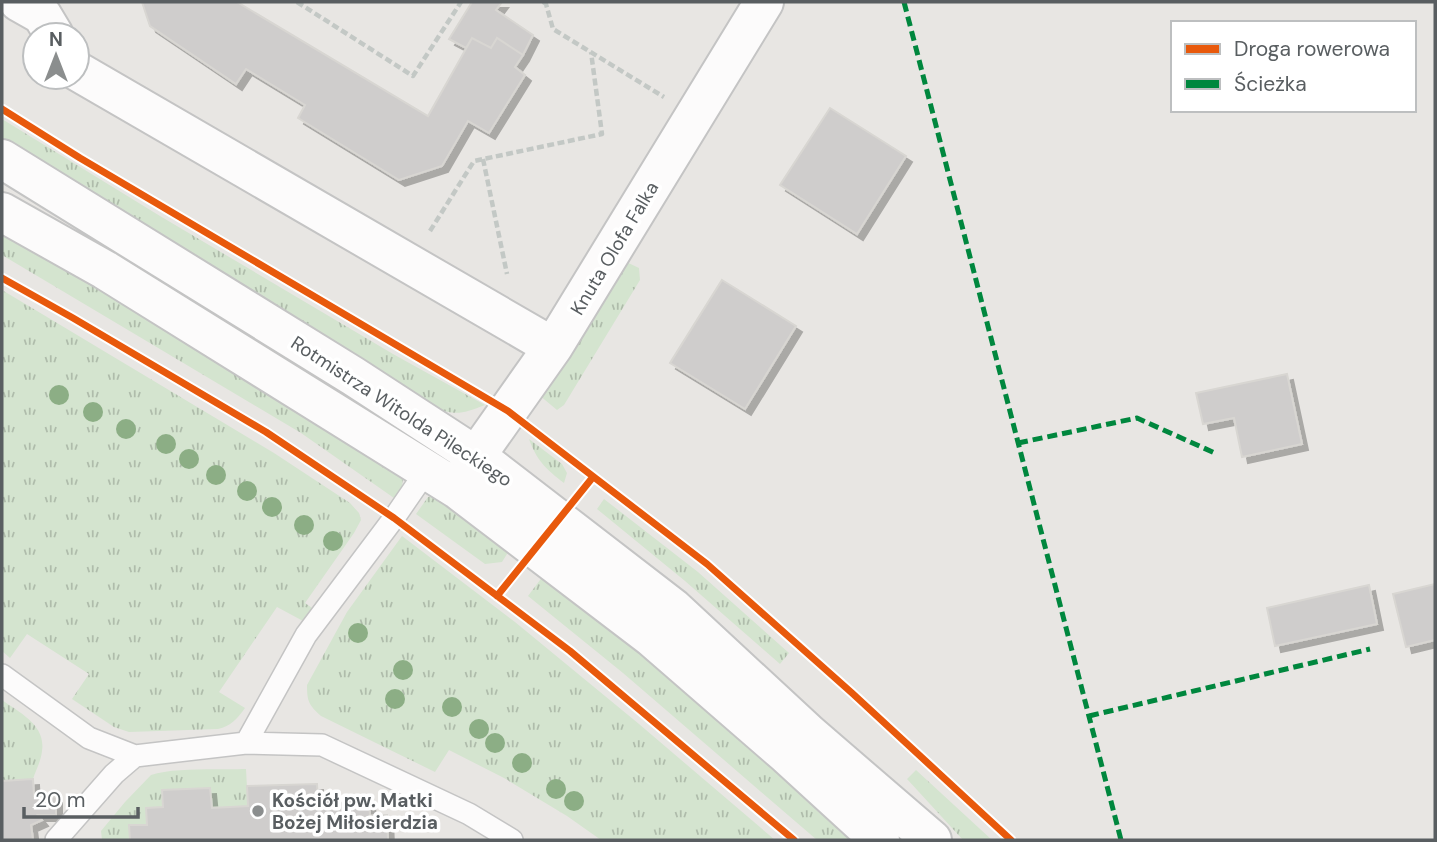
<svg xmlns="http://www.w3.org/2000/svg" width="1437" height="842" font-family="'DM Sans',sans-serif">
<style>
.grass{fill:url(#grass-tufts)}
.building{fill:#cfcdcc;stroke:#d8d6d2;stroke-width:2;filter:url(#shadow)}
.lines{fill:none;stroke-linecap:round;stroke-linejoin:round}
.lane-casing{stroke:#c4c4c4;stroke-width:24}
.street-casing{stroke:#c4c4c4;stroke-width:42}
.secondary-casing{stroke:#c4c4c4;stroke-width:42}
.path{stroke:#c3c8c5;stroke-width:4.5;stroke-dasharray:7 3.5;stroke-linecap:butt}
.lane{stroke:#fcfbfb;stroke-width:21}
.street{stroke:#fcfbfb;stroke-width:38}
.secondary{stroke:#fcfbfb;stroke-width:38}
.quiet{stroke:#00873e;stroke-width:5;stroke-dasharray:10 5;stroke-linecap:butt}
.cycleway-casing{stroke:#fff;stroke-width:11}
.cycleway{stroke:#e8590c;stroke-width:7}
.tree{fill:#8cae85}
.poi-dot{fill:#8b8e8e;stroke:#fff;stroke-width:2.5}
.labels{text-anchor:middle;stroke-width:7;stroke-linejoin:round;paint-order:stroke}
.street-label{font-size:19px;fill:#595e61;stroke:#fff}
.poi-label{font-size:19px;font-weight:bold;fill:#595e61;stroke:#fff;text-anchor:start}
</style>
<defs>
<pattern id="grass-tufts" width="24" height="20" patternUnits="userSpaceOnUse" patternTransform="scale(1.75)"><rect width="24" height="20" fill="#d4e4cf"/><path d="M3 7l-1-3M5 7V3M7 7l1-3M15 17l-1-3M17 17v-4M19 17l1-3" fill="none" stroke="#afbcab"/></pattern>
<filter id="shadow"><feDropShadow dx="6" dy="6" stdDeviation="0" flood-color="#0004"/></filter>
</defs>
<rect width="100%" height="100%" fill="#e8e6e3"/>
<!-- grass -->
<path class="grass" d="M2,119L160,216L393,354L485,405C462,414 458,415 435,409L2,140Z
M2,220L403,477L402,487L394,498L301,433L2,255Z
M622,260L639,268L640,280L564,405L557,410L539,395Z
M2,290L274,453L350,503L359,513L361,520L354,533L305,603L315,610L309,618L303,621L277,607L219,692L245,708C237,719 231,726 218,729L129,732L114,727L72,699L89,674L27,634L10,658L2,651Z
M529,439L562,464L567,473L564,483C546,469 537,461 529,439Z
M437,495L512,546L502,562L485,564L416,514L428,497Z
M604,499L698,572L789,653L780,664L685,581L597,509Z
M402,536L515,622L639,724L775,840H601L567,816L504,778L449,750L435,772L321,716C309,705 307,702 307,685L347,612Z
M546,572L868,840H817L623,673L528,596Z
M2,700C20,713 46,725 42,751C41,761 36,770 33,779L2,781Z
M246,769L248,806L212,808L210,788L163,790V807L146,808L147,825H130V840H102L101,831L125,802L151,775C174,767 220,770 246,769Z
M916,770L992,840H963L907,779Z"/>
<!-- building -->
<path class="building" d="M142,2H237L428,116L472,38L491,48L497,38L523,55L515,67L525,75L489,133L468,121L442,166L399,180L298,118L305,105L246,69L236,84L150,26Z
M472,2H502L496,10L533,35L523,55L497,38L491,48L472,38L466,48L449,39Z
M830,108L906,156L857,234L780,185Z
M722,280L796,326L745,409L670,363Z
M1287,374L1302,444L1242,457L1234,418L1203,424L1196,393Z
M1435,584V640L1406,647L1393,594Z
M1369,585L1377,624L1275,646L1267,608Z
M33,779L34,796L56,797V815H38L42,820L31,825L33,840H2V781Z
M317,784L318,801L369,799L370,816L387,815L388,840H130L129,825H147L146,808L163,807L162,790L210,788L212,808L248,806L247,786Z"/>
<g class="lines">
<!-- lane casing -->
<g class="lane-casing">
<path id="lane" d="M2,675L89,738L135,756
M246,743L322,745L469,814L512,840
M56,840L114,774L135,756L246,743L306,635L394,518L427,470"/>
</g>
<!-- street casing -->
<g class="street-casing">
<path id="street" d="M19,2L42,15L54,35
M77,71L553,347
M459,485L476,456L553,347L764,2"/>
</g>
<!-- secondary casing -->
<g class="secondary-casing">
<path id="secondary" d="M2,159L353,376L476,456L673,608L809,734L932,840
M2,212L105,270L457,489L651,637L787,755L880,840"/>
</g>
<!-- path -->
<path class="path" d="M297,2L413,76L461,2
M543,2L546,4L553,29L664,97
M483,159L507,274
M430,231L474,161L602,134L591,52"/>
<!-- lane -->
<use href="#lane" class="lane"/>
<!-- street -->
<use href="#street" class="street"/>
<!-- secondary -->
<use href="#secondary" class="secondary"/>
<!-- quiet -->
<path class="quiet" d="M904,2L1121,840
M1018,443L1137,418L1217,454
M1089,716L1370,649"/>
<!-- cycleway casing -->
<g class="cycleway-casing">
<path id="cycleway" d="M2,109L80,158L508,411L707,564L852,693L1011,840
M2,278L73,318L266,432L394,518L570,651L794,840
M497,596L593,477"/>
</g>
<!-- cycleway -->
<use href="#cycleway" class="cycleway"/>
</g>
<!-- trees -->
<g class="tree">
<circle cx="59" cy="395" r="10"/>
<circle cx="93" cy="412" r="10"/>
<circle cx="126" cy="429" r="10"/>
<circle cx="166" cy="444" r="10"/>
<circle cx="189" cy="459" r="10"/>
<circle cx="216" cy="475" r="10"/>
<circle cx="247" cy="491" r="10"/>
<circle cx="272" cy="507" r="10"/>
<circle cx="304" cy="525" r="10"/>
<circle cx="333" cy="541" r="10"/>
<circle cx="358" cy="633" r="10"/>
<circle cx="403" cy="670" r="10"/>
<circle cx="395" cy="699" r="10"/>
<circle cx="452" cy="707" r="10"/>
<circle cx="479" cy="729" r="10"/>
<circle cx="495" cy="743" r="10"/>
<circle cx="522" cy="763" r="10"/>
<circle cx="556" cy="789" r="10"/>
<circle cx="574" cy="801" r="10"/>
</g>
<!-- markers -->
<circle class="poi-dot" cx="258" cy="811" r="7"/>
<g class="labels">
<!-- street labels -->
<g class="street-label">
<text transform="translate(614 248) rotate(-59)" y="7">Knuta Olofa Falka</text>
<text transform="translate(402 411) rotate(33)" y="7">Rotmistrza Witolda Pileckiego</text>
</g>
<!-- poi labels -->
<g class="poi-label">
<text x="272" y="807">Kościół pw. Matki<tspan x="272" dy="22">Bożej Miłosierdzia</tspan></text>
</g>
</g>
<!-- border -->
<rect width="1437" height="842" fill="none" stroke="#595e61" stroke-width="7"/>
<!-- legend -->
<rect x="1171" y="21" width="245" height="91" fill="#ffffff" stroke="#bdbfc0" stroke-width="2"/>
<rect x="1185" y="44" width="35" height="10" fill="#e8590c" stroke="#bdbfc0" stroke-width="2"/>
<text x="1234" y="56" font-size="21" fill="#595e61">Droga rowerowa</text>
<rect x="1185" y="79" width="35" height="10" fill="#00873e" stroke="#bdbfc0" stroke-width="2"/>
<text x="1234" y="91" font-size="21" fill="#595e61">Ścieżka</text>
<!-- north arrow -->
<g transform="translate(56 56)"><circle r="33" fill="#ffffff" stroke="#bdbfc0" stroke-width="2"/>
<path d="M0-5L12 26L0 18L-12 26Z" fill="#8b8e8e"/>
<text y="-10" font-size="19" font-weight="bold" text-anchor="middle" fill="#595e61">N</text>
</g>
<!-- scale -->
<path d="M24 807v10h114v-10" fill="none" stroke="#595e61" stroke-width="3.5"/>
<text x="35" y="807" font-size="21" fill="#595e61" stroke="#ffffff" stroke-width="5" paint-order="stroke">20 m</text>
</svg>
